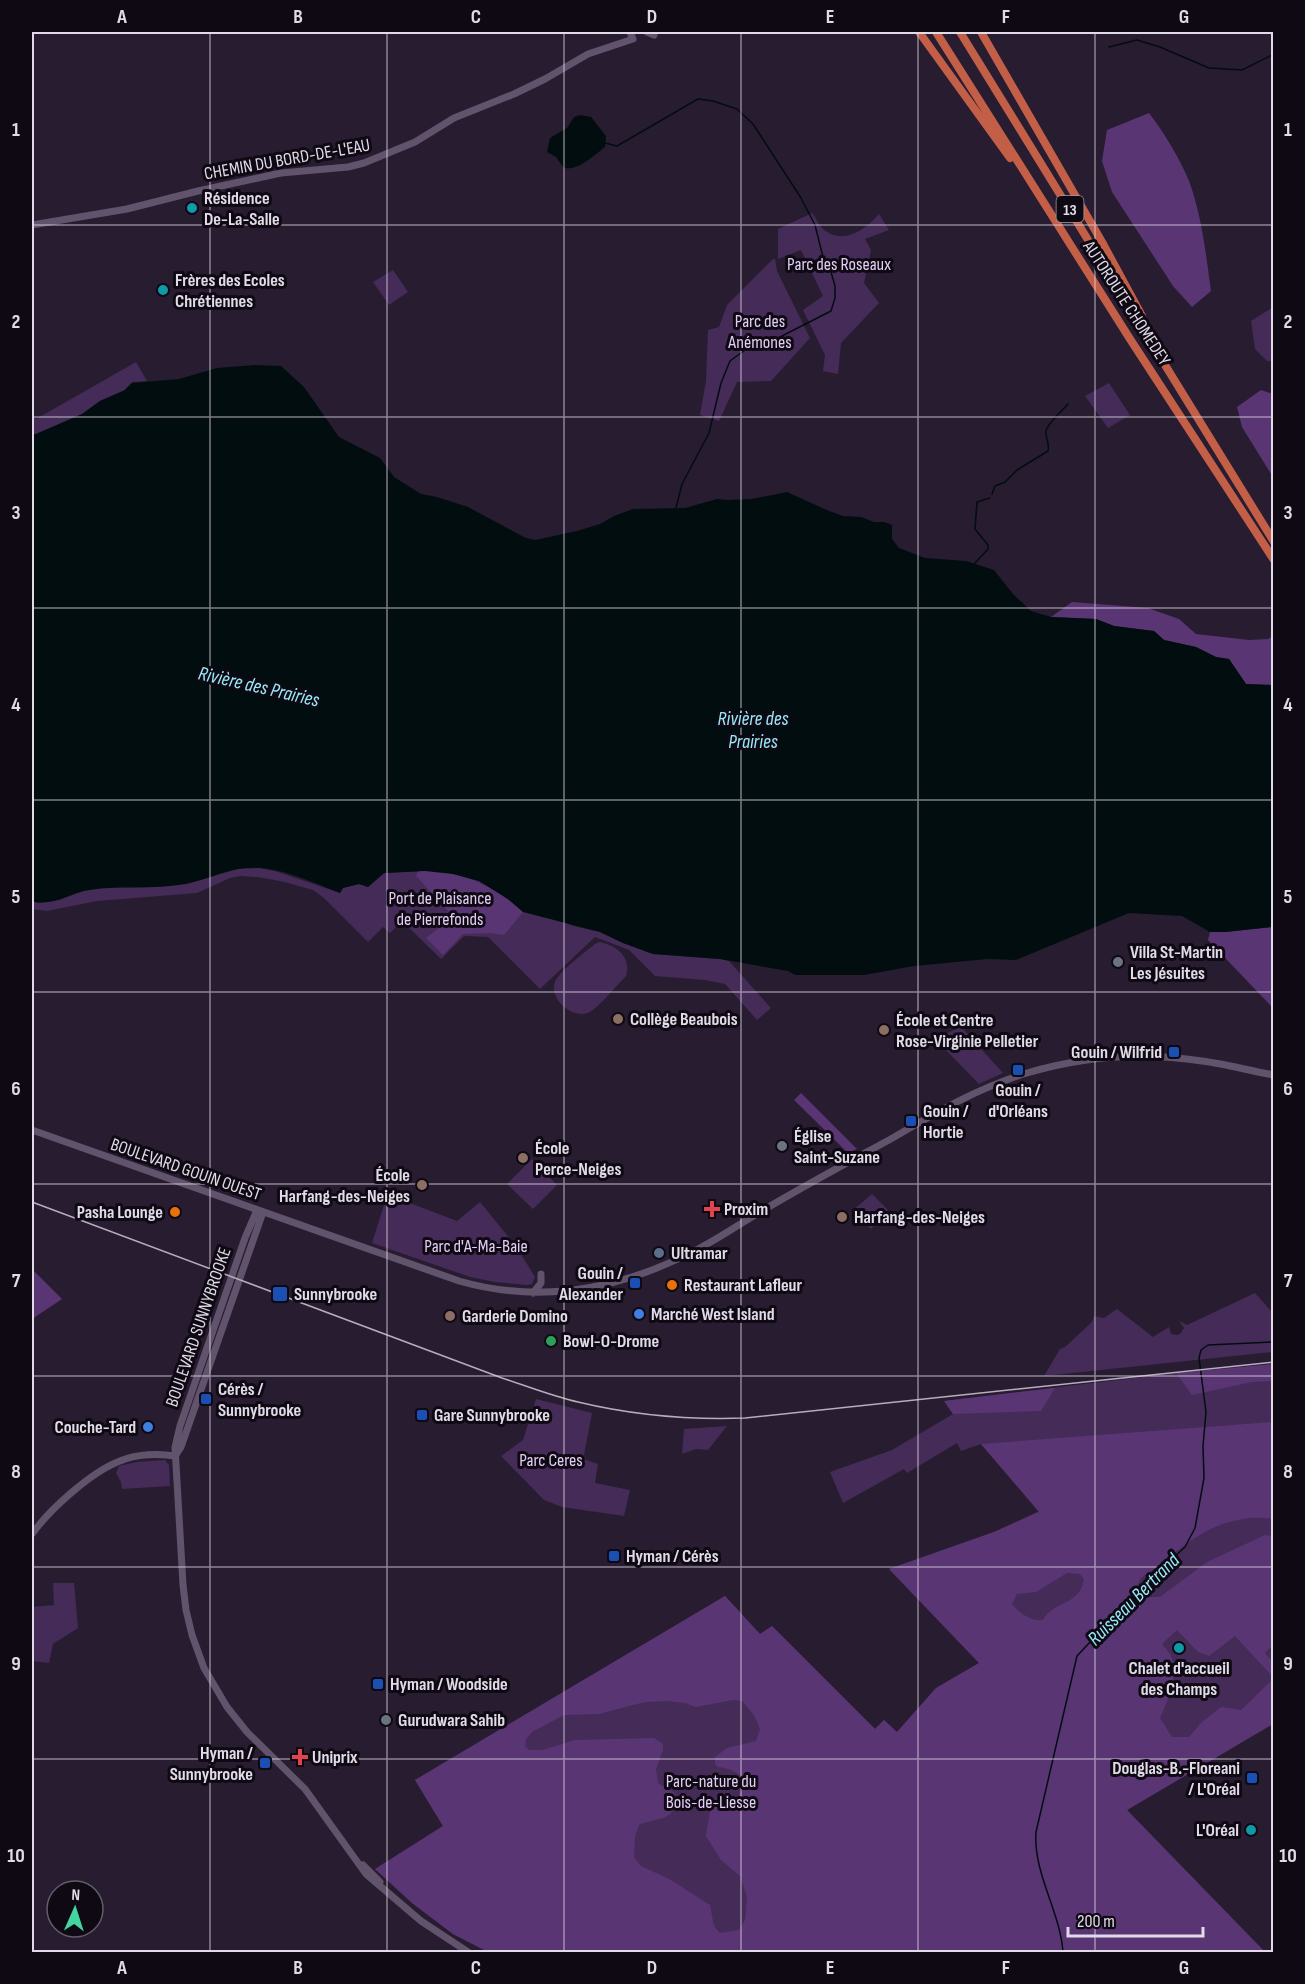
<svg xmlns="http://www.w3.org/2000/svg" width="1305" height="1984" font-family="'Sofia Sans Condensed',sans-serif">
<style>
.green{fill:#452b58}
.forest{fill:#5a3574;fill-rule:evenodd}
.water{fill:#020d10}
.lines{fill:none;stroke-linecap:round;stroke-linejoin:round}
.stream{stroke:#020d10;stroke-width:1.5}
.secondary{stroke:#60536b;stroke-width:7}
.highway{stroke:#c45f47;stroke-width:8}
.tram{stroke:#b6aebd;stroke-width:1.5}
.grid{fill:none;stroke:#e1dae8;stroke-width:1.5;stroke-opacity:0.55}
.culture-dot{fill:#0f9aa8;stroke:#0e0912;stroke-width:2}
.worship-dot{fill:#6b7280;stroke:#0e0912;stroke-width:2}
.education-dot{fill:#8d6e63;stroke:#0e0912;stroke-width:2}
.transit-dot{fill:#1a4fb4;stroke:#0e0912;stroke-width:2}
.health-dot{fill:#e0444e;stroke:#0e0912;stroke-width:2}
.food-dot{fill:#e8710a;stroke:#0e0912;stroke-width:2}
.service-dot{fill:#5c6f8a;stroke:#0e0912;stroke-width:2}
.shop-dot{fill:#3f7fe0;stroke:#0e0912;stroke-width:2}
.leisure-dot{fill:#2e9e5b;stroke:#0e0912;stroke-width:2}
.labels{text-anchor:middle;stroke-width:6;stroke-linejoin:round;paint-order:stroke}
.shield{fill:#0e0912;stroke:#a29ba8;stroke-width:1.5}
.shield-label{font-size:16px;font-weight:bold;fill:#e1dae8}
.street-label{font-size:18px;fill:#e1dae8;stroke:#0e0912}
.poi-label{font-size:18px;font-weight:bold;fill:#e1dae8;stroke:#0e0912;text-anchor:start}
.park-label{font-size:18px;fill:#e2cef4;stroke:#0e0912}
.water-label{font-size:20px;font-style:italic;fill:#97eaf9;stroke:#0e0912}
.neatline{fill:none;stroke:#e1dae8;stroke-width:2}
.grid-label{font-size:20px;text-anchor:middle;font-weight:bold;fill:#e1dae8}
</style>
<rect width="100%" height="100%" fill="#281c31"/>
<!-- green -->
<path class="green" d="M812,213C816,218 819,225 823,229C843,246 865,230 879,214L889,230L865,239L871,250L864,283L879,303L841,343L838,374L823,371L825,355L803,310L823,296L801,250L778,259V229Z
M773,259H775L777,271L810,338L771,381L737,382L719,421L700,415L706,381L708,330L719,327L727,305Z
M393,270L408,292L389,305L373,282Z
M1273,307V361H1267L1255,349L1251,321Z
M136,362L147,381L132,382L123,391L100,401L82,414L36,434H32V412L36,419Z
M1109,383L1130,415L1108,428L1085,396Z
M259,868L275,871L340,893L343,888L359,884L368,887L384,873L425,871L479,881L508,899L573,926L600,932L623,943L653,954L720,959L729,961L771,1008L757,1020L725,984L705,980L655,976L629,950L595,937L540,989L488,937L464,936L441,959L402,921L390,933L383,927L368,942L324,898L313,890L285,882L258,877L241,876L230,878L197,893L97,901L47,911L32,909V901L38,903L60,900L83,891L101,888L186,884L238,869Z
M599,942C616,945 632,957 626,976C616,986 601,1005 590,1012C572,1021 545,996 557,978C565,967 584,953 595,944Z
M961,1027L964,1030L1003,1073L979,1084L940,1044L938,1037Z
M532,1159L557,1185L533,1209L507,1184Z
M381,1192L457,1221L480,1202L516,1246L535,1277L532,1284L527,1285L495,1282L470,1277L372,1243L385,1202L378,1199Z
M872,1194L888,1210L871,1229L852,1211Z
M1255,1293L1273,1313V1352L1044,1376L1060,1349L1065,1347L1092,1322L1094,1316L1104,1318L1117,1309L1153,1337L1169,1327L1171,1334L1178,1335L1181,1333L1184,1328L1179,1321L1187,1325Z
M1273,1365V1724L1127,1810L1265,1952H488L453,1934L412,1903L375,1869L443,1826L415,1780L725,1596L760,1634L772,1626L875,1729L884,1720L897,1732L936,1688L979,1663L889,1569L994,1532L1039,1511L981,1444L961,1451L957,1443L907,1473L904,1469L843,1503L830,1472L892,1450L953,1414L944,1401L1176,1373L1178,1375Z
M536,1399L592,1413L584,1455L586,1460L598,1464L595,1483L630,1490L624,1516L562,1507L544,1500L501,1456L523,1440Z
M727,1426L708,1450L696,1449L682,1454L684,1429Z
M165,1460L169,1465L170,1486L122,1489L121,1482L116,1473L119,1466L137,1462Z
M53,1583H74L78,1628L53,1644L49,1663L32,1661V1607L54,1605Z"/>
<!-- forest -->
<path class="forest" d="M1149,113C1165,134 1179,157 1189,181C1202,216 1206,255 1211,291L1192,307L1173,286L1112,192L1102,161L1107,130Z
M1261,390L1273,394V477L1242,427L1237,407Z
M1072,602L1148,608L1179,619L1196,634L1249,640L1268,639L1273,636V685L1246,684L1229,659L1216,657L1196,647L1164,640L1154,631L1114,626L1096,619L1051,617Z
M418,871C459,869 493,885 523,912L504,935L491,933L463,934L443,955L426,938L450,919V913L416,876Z
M1273,927V1008L1208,940L1210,932H1225Z
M801,1093L857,1149L848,1153L794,1100Z
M32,1269L62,1299L32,1319Z
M1273,1364V1381L1252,1382L1192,1395L1176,1373Z
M1055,1388L1041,1411L953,1414L944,1401Z
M1273,1422V1518C1266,1519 1258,1517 1250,1518C1199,1524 1180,1552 1141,1578L1137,1586L1140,1592L1147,1597H1160L1207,1562L1265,1535L1273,1536V1645L1265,1653L1273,1662V1677L1235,1636L1209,1656L1198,1652L1177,1630L1162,1644C1165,1648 1169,1652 1171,1656C1179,1676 1168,1700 1160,1718L1172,1737H1189L1201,1723L1221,1707L1241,1710L1273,1679V1724L1127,1810L1265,1952H488L453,1934L412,1903L375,1869L443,1826L415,1780L725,1596L760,1634L772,1626L875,1729L884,1720L897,1732L936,1688L979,1663L889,1569L994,1532L1039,1512L981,1444ZM1067,1573L1080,1574L1084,1579C1080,1606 1054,1600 1043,1620C1032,1622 1018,1612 1012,1604L1017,1594L1036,1592ZM733,1700L742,1701L754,1715L760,1729L756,1741L727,1748L715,1757V1764L718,1767C728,1768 736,1771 743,1778C743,1798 735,1802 715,1802L710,1811L706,1836L721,1860L740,1876L747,1897L745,1920L739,1930L720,1933L714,1926L710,1905L671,1880L641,1866L634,1857L635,1837L639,1825C658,1816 672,1824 678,1798L675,1793L658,1783L656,1769L663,1750V1744L654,1738L575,1740L543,1750H529L525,1746L526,1739L532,1732L564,1715L599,1714L645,1702L667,1701L685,1703L696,1707Z"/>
<!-- water -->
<path class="water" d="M580,115L591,117L606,136L605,147C594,155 579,171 564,168L556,157L547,152L550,138L567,128L574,117Z
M255,365L281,366L304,387L339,437L380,458L394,477L421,494L437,497L468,507L526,538L535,540L577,531L600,524L614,516L633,509L685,508L717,499L728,500L752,499L787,492L829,511L843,516L861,517L874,522H884L892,525V539L899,548L925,558L966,561L994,570L1013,594L1031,611L1051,617L1096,619L1114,626L1154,631L1164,640L1196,647L1216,657L1229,659L1246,684L1273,685V927L1225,932H1210L1182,916L1129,913L1016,960L988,959L914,966L864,975H795L788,971L720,959L653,954L623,943L600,932L523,912L508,899L479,881L453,874L425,871L384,873L368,887L359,884L343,888L340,893C309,881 272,863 238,869C220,872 203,881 185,884C153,890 121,885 89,890C69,893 52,907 32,901V434H36L82,414L100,401L125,390L132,383L179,379L217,368Z"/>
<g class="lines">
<!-- stream -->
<path class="stream" d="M1109,47L1137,40L1160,47L1209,68L1242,70L1274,54
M605,143L617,146L698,99L713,101L737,109L753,124L801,198L815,225L823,257L829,265L835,286V298L831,311L778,338L745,350L730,361L721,383L709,433L682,484L676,508
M992,494L995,486L1005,482L1017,470L1048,451C1050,443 1045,438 1046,431C1047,424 1063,410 1068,404
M975,563L988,549V545L975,529L977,502L990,498
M1063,1952C1060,1911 1033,1873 1036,1832L1077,1656L1119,1611L1127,1600L1185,1547L1195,1528L1204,1478L1203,1446L1206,1412L1199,1358L1201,1350L1208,1345L1274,1342"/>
<!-- secondary -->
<path class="secondary" d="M647,32L654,35
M32,225L127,209L198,191L281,173L348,167L364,163L415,142L454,118L514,94L545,79L588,54L633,39L630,32
M32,1130L459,1281C543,1305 625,1288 700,1248C721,1237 741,1223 762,1211C804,1186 847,1163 889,1140C934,1114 977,1088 1027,1073C1084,1056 1144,1052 1202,1061C1226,1064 1250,1071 1274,1075
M257,1210L245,1238L180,1426L175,1447L183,1585L186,1610L192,1635L204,1668L227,1707L247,1732L305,1789L366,1874L421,1921L468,1952
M533,1293L541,1283V1274
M175,1456L181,1447L263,1212
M32,1534C50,1509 91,1472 120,1461C136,1454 159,1453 175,1456
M363,1865L380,1882"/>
<!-- highway -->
<path class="highway" d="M919,32L1010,158
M936,32L1130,339L1274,560
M960,32L1274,542
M981,32L1102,242L1142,316"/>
<!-- tram -->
<path class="tram" d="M32,1202L502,1378C527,1386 552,1396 578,1402C632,1415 689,1420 745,1418L1274,1362"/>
</g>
<!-- grid -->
<path class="grid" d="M210,32V1952M387,32V1952M564,32V1952M741,32V1952M918,32V1952M1095,32V1952M32,225H1274M32,417H1274M32,608H1274M32,800H1274M32,992H1274M32,1184H1274M32,1376H1274M32,1567H1274M32,1759H1274"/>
<!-- markers -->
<g class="culture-dot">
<circle cx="192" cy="208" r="6"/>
<circle cx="163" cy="290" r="6"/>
<circle cx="1179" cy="1648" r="6"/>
<circle cx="1251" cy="1830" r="6"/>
</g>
<g class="worship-dot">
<circle cx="1118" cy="962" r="6"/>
<circle cx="782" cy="1146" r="6"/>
<circle cx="386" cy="1720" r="6"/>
</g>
<g class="education-dot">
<circle cx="618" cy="1019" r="6"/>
<circle cx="884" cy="1030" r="6"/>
<circle cx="523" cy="1158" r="6"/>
<circle cx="422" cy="1185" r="6"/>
<circle cx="842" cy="1217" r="6"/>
<circle cx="450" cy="1316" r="6"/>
</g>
<g class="transit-dot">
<rect x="1168" y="1046" width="12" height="12" rx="3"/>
<rect x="1012" y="1064" width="12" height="12" rx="3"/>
<rect x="905" y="1115" width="12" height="12" rx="3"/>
<rect x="629" y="1277" width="12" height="12" rx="3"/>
<rect x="272" y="1286" width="16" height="16" rx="3"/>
<rect x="200" y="1393" width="12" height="12" rx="3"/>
<rect x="416" y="1409" width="12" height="12" rx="3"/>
<rect x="608" y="1550" width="12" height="12" rx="3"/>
<rect x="372" y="1678" width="12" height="12" rx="3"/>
<rect x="259" y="1757" width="12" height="12" rx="3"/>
<rect x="1246" y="1772" width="12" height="12" rx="3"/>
</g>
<g class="health-dot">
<path d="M709 1200h6v6h6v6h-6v6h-6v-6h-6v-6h6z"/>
<path d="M297 1748h6v6h6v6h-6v6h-6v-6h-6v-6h6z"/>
</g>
<g class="food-dot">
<circle cx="175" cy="1212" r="6"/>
<circle cx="672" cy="1285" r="6"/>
</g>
<circle class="service-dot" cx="659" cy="1253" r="6"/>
<g class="shop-dot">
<circle cx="639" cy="1314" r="6"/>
<circle cx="148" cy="1427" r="6"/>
</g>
<circle class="leisure-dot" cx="551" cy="1341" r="6"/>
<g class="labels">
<!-- shield labels -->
<rect class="shield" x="1056.5" y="196" width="27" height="26" rx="4.5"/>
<g class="shield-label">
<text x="1070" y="215">13</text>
</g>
<!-- street labels -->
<g class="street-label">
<text transform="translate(287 159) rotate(-10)" y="6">CHEMIN DU BORD-DE-L'EAU</text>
<text transform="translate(1127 303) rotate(57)" y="6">AUTOROUTE CHOMEDEY</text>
<text transform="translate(186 1169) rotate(19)" y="6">BOULEVARD GOUIN OUEST</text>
<text transform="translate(198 1327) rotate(-71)" y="6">BOULEVARD SUNNYBROOKE</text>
</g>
<!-- poi labels -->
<g class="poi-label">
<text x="204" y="204">Résidence<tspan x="204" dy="21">De-La-Salle</tspan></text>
<text x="175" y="286">Frères des Ecoles<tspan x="175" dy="21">Chrétiennes</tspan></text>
<text x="1130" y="958">Villa St-Martin<tspan x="1130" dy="21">Les Jésuites</tspan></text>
<text x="630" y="1025">Collège Beaubois</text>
<text x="896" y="1026">École et Centre<tspan x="896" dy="21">Rose-Virginie Pelletier</tspan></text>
<text x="1162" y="1058" text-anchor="end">Gouin / Wilfrid</text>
<text x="1018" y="1096" text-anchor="middle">Gouin /<tspan x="1018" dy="21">d'Orléans</tspan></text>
<text x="923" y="1117">Gouin /<tspan x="923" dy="21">Hortie</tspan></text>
<text x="794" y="1142">Église<tspan x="794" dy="21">Saint-Suzane</tspan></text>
<text x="535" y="1154">École<tspan x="535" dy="21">Perce-Neiges</tspan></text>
<text x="410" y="1181" text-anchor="end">École<tspan x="410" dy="21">Harfang-des-Neiges</tspan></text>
<text x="724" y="1215">Proxim</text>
<text x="163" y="1218" text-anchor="end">Pasha Lounge</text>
<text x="854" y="1223">Harfang-des-Neiges</text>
<text x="671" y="1259">Ultramar</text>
<text x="623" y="1279" text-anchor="end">Gouin /<tspan x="623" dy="21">Alexander</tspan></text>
<text x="684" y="1291">Restaurant Lafleur</text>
<text x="294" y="1300">Sunnybrooke</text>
<text x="651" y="1320">Marché West Island</text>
<text x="462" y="1322">Garderie Domino</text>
<text x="563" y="1347">Bowl-O-Drome</text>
<text x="218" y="1395">Cérès /<tspan x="218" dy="21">Sunnybrooke</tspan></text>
<text x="434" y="1421">Gare Sunnybrooke</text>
<text x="136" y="1433" text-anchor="end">Couche-Tard</text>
<text x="626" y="1562">Hyman / Cérès</text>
<text x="1179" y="1674" text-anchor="middle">Chalet d'accueil<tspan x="1179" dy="21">des Champs</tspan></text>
<text x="390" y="1690">Hyman / Woodside</text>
<text x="398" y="1726">Gurudwara Sahib</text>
<text x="253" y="1759" text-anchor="end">Hyman /<tspan x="253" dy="21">Sunnybrooke</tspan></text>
<text x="312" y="1763">Uniprix</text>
<text x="1240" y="1774" text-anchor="end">Douglas-B.-Floreani<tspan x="1240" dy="21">/ L'Oréal</tspan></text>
<text x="1239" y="1836" text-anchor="end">L'Oréal</text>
</g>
<!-- park labels -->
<g class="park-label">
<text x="839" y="270">Parc des Roseaux</text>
<text x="760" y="327">Parc des<tspan x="760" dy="21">Anémones</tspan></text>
<text x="440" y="904">Port de Plaisance<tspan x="440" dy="21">de Pierrefonds</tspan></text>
<text x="476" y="1252">Parc d'A-Ma-Baie</text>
<text x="551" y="1466">Parc Ceres</text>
<text x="711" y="1787">Parc-nature du<tspan x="711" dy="21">Bois-de-Liesse</tspan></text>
</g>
<!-- water labels -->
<g class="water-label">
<text transform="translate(259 686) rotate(13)" y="7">Rivière des Prairies</text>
<text x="753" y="725">Rivière des<tspan x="753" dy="23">Prairies</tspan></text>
<text transform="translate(1133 1599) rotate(-45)" y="7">Ruisseau Bertrand</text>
</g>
</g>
<!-- border -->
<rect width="1305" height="1984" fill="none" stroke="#0e0912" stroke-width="66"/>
<!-- north arrow -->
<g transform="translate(75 1909) rotate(3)"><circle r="28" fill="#0e0912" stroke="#625d68" stroke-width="1.5"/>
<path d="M0-4.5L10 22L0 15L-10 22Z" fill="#43d4a0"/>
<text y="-9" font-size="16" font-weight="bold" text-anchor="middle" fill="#e1dae8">N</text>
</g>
<!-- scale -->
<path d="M1068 1927v9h135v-9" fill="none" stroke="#e1dae8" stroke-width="3"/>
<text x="1077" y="1927" font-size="18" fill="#e1dae8" stroke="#0e0912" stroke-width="4.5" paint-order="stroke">200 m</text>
<rect x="33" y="33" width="1239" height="1918" class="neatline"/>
<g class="grid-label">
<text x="122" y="23">A</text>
<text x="298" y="23">B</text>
<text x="476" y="23">C</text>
<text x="652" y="23">D</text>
<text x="830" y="23">E</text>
<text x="1006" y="23">F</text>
<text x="1184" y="23">G</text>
<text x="16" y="136">1</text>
<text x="1288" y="136">1</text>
<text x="16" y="328">2</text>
<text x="1288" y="328">2</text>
<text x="16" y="519">3</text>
<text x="1288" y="519">3</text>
<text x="16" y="711">4</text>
<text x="1288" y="711">4</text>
<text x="16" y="903">5</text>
<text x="1288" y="903">5</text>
<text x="16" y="1095">6</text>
<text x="1288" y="1095">6</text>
<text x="16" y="1287">7</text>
<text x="1288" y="1287">7</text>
<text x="16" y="1478">8</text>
<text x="1288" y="1478">8</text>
<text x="16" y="1670">9</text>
<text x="1288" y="1670">9</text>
<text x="16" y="1862">10</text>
<text x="1288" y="1862">10</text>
<text x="122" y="1974">A</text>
<text x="298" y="1974">B</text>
<text x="476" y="1974">C</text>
<text x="652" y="1974">D</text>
<text x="830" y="1974">E</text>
<text x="1006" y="1974">F</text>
<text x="1184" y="1974">G</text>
</g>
</svg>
